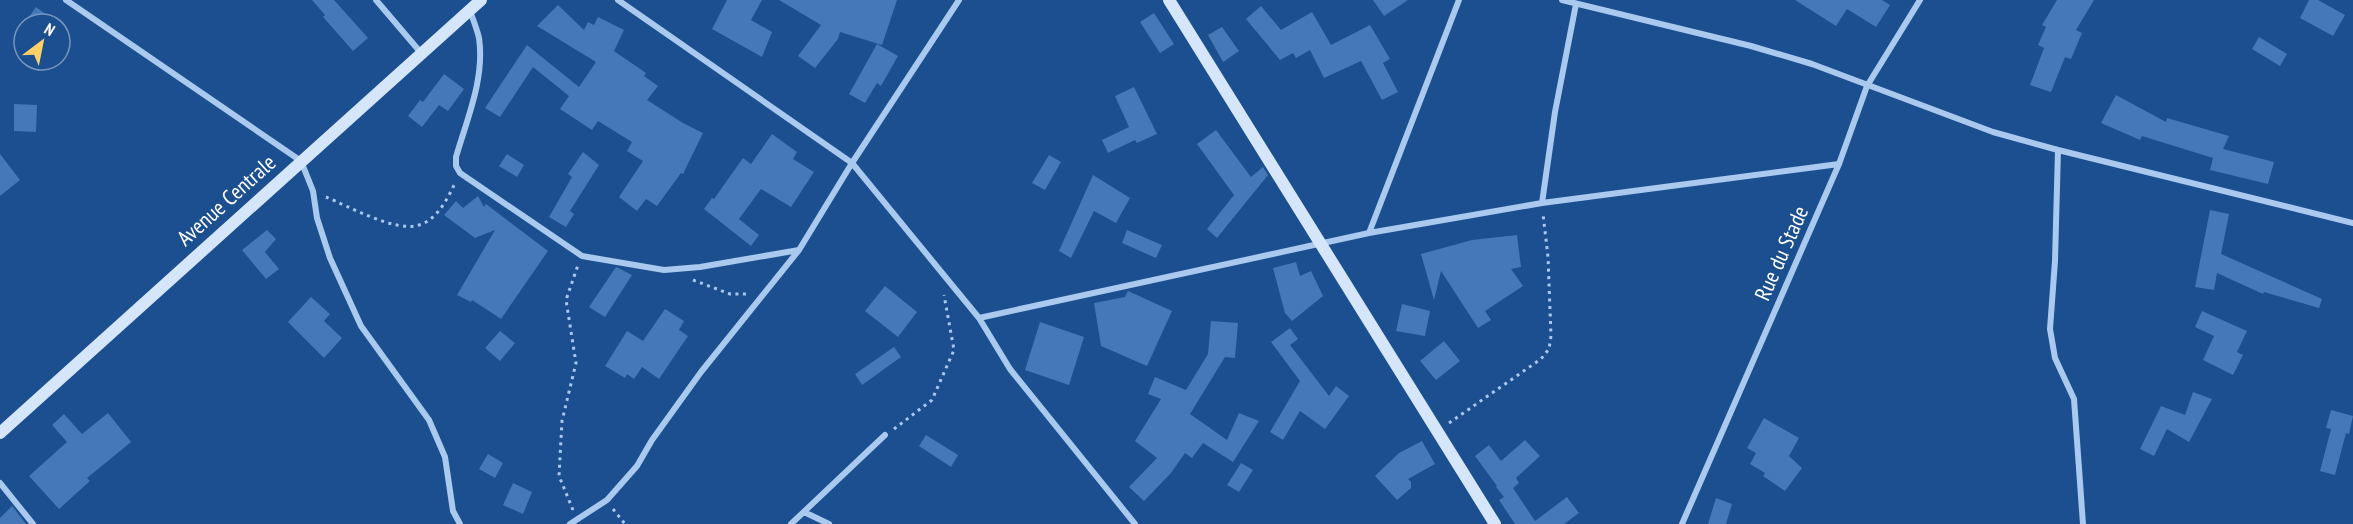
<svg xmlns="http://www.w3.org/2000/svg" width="2353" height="524" font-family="'PT Sans Narrow',sans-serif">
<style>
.building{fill:#4478b7}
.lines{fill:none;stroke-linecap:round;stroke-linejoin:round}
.path{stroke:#a9c9ee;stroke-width:3;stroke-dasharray:3 4.5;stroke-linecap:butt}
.street{stroke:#a9c9ee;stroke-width:6}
.secondary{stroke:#d6e6fa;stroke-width:12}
.labels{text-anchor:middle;stroke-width:4.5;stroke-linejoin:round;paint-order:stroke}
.street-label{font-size:22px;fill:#fff;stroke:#1b4f8f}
</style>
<rect width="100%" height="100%" fill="#1b4f8f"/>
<!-- building -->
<path class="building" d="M312,0H334L368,38L353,51L323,17L325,15Z
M727,0H762L751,20L772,32L762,57L712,29Z
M779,0H897L882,45L840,32L838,39L815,68L798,56L821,25Z
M1373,0H1408L1384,16Z
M1795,0H1882L1890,5L1876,27L1847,9L1836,26Z
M2057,0H2094L2076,30L2082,33L2071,59L2065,57L2051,92L2030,85L2044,48L2038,45L2046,27L2042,25Z
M2309,0H2318L2345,15L2333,36L2300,18Z
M558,5L584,30L588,22L594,25L598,17L624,30L614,51L646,73L644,76L658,86L647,100L683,123L703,133L683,174L681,173L657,206L646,199L637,211L619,197L643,161L627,151L632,142L598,121L592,130L560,109L569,96L533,67L500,117L485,108L527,45L579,87L596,62L537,26Z
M1261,6L1281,30L1312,12L1331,45L1370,25L1390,59L1383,63L1398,92L1382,100L1361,61L1324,78L1310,50L1296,58L1293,53L1280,60L1246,19Z
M36,7L59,24H24Z
M1154,13L1174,44L1160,53L1140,22Z
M1222,27L1239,51L1223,62L1208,35Z
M2259,37L2287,54L2280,66L2252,49Z
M877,44L898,56L881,86L877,83L865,103L849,94Z
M444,74L464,89L448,111L439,105L422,127L408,116L420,100L423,102Z
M1134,87L1157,134L1137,143L1135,140L1108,153L1102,140L1129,127L1115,96Z
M2116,95L2166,122L2167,118L2229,136L2223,149L2274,162L2268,184L2210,170L2213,158L2142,136L2140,140L2101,123Z
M14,104L37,105L36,132L14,131Z
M1216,130L1251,177L1263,167L1268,175L1217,238L1207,229L1234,195L1197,144Z
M772,134L797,152L793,159L814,172L791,207L761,189L739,219L759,235L751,246L704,209L712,198L714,199L743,158L751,164Z
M583,152L599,165L570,211L574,214L566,227L549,217L572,177L568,174Z
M0,154L20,180L0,196Z
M507,154L524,165L517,177L499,166Z
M1049,155L1061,162L1045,190L1032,183Z
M1093,175L1130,198L1116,223L1094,211L1071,258L1059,251Z
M478,196L484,207L486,204L548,251L501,319L472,300L471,302L457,295L495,230L475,238L444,215L456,201L463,208Z
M2210,210L2229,214L2221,254L2322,299L2319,308L2264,292L2263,294L2217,273L2214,290L2195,287Z
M267,230L276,239L265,252L279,269L266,279L242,250Z
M1127,230L1162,245L1156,258L1122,243Z
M1517,235L1521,267L1511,269L1523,286L1485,311L1491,320L1478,328L1441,271L1434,300L1421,254L1472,240Z
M1296,262L1300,276L1311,271L1323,296L1292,321L1285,313L1273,268Z
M616,267L632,275L605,317L589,307Z
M885,286L917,312L898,337L865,311Z
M1128,291L1172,311L1147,366L1101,346L1094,303L1125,297Z
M311,297L330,314L324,321L342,338L324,358L288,322Z
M1402,304L1430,311L1425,336L1396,331Z
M665,309L684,321L679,330L688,336L659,379L642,367L634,379L627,374L625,378L605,366L627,331L643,341Z
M2202,311L2247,331L2237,352L2243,355L2233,375L2203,360L2214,336L2195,327Z
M1211,321L1238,323L1235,358L1225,357L1190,414L1227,440L1239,413L1259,421L1233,462L1203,443L1192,458L1185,453L1171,473L1144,501L1129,487L1157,458L1135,441L1161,399L1148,394L1155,377L1186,390L1208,354Z
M1040,322L1084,337L1069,385L1025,370Z
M1290,328L1298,339L1290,345L1329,396L1336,386L1349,396L1325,429L1300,411L1283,440L1270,432L1300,381L1271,342Z
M500,331L515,343L500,361L485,348Z
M1444,341L1460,361L1436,380L1420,361Z
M894,347L901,357L862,385L855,374Z
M2193,392L2212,399L2189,442L2167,429L2154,456L2140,449L2161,406L2185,415Z
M2331,410L2353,416L2349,434L2346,433L2335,475L2320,471L2331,429L2326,428Z
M108,413L131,442L87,478L90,481L59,509L29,476L67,442L52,425L64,414L82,434Z
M1764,418L1799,438L1789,456L1802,468L1785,491L1763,476L1765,473L1750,464L1756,453L1747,448Z
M926,435L958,455L951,467L919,446Z
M1525,440L1540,456L1516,478L1519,483L1513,488L1535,521L1567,497L1579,513L1564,524H1515L1499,500L1504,497L1496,487L1497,486L1475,456L1489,445L1501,461Z
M1422,441L1435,464L1408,479L1411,482V488L1397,500L1375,476L1399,453Z
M488,454L503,463L495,478L479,469Z
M1241,463L1253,470L1239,492L1227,485Z
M513,483L532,492L523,514L503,505Z
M1716,498L1732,504L1726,524H1708Z
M12,506L13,507L26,524H0V518Z"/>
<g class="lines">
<!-- path -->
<path class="path" d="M326,197C348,206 396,233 419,225C437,220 448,198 455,183
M693,280L730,294H747
M1449,423L1541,359L1549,349L1551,336L1548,257L1543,214
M894,429L932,400L954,350L944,295
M613,509L625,524
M573,510L559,476L562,421L576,363L566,300L578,265"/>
<!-- street -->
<path class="street" d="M66,0L301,161L313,191L317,218L330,258L361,326L429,420L445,457L453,511L460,524
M376,0L422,54
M618,0L852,163L979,318L1369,233L1542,203L1839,164
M1562,0L1751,46L1812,64L1993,132L2058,150L2353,223
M470,11C473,19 477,29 479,38C485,78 467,119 456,157V166L460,173L582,256L664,270L700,267L799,250L852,163L959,0
M2058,150L2055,261L2050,329L2055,358L2074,399L2083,524
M1542,203L1555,112L1576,4
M1369,233L1459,0
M979,318L1010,369L1135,524
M0,483L33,524
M804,512L829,524
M570,524L607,500L637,466L652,440L701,372L799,250
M791,524L885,435
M1682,524L1839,164L1867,86L1920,0"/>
<!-- secondary -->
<path class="secondary" d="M1169,0L1495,524
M0,433L481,0"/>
</g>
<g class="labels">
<!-- street labels -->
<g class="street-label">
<text transform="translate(226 200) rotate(-42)" y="8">Avenue Centrale</text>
<text transform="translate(1781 253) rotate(-66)" y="8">Rue du Stade</text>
</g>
</g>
<!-- north arrow -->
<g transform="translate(42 42) rotate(32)"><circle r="28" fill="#1b4f8f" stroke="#7695bc" stroke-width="1.5"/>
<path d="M0-4.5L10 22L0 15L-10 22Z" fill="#ffd166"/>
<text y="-9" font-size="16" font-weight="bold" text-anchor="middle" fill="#ffffff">N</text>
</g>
</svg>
